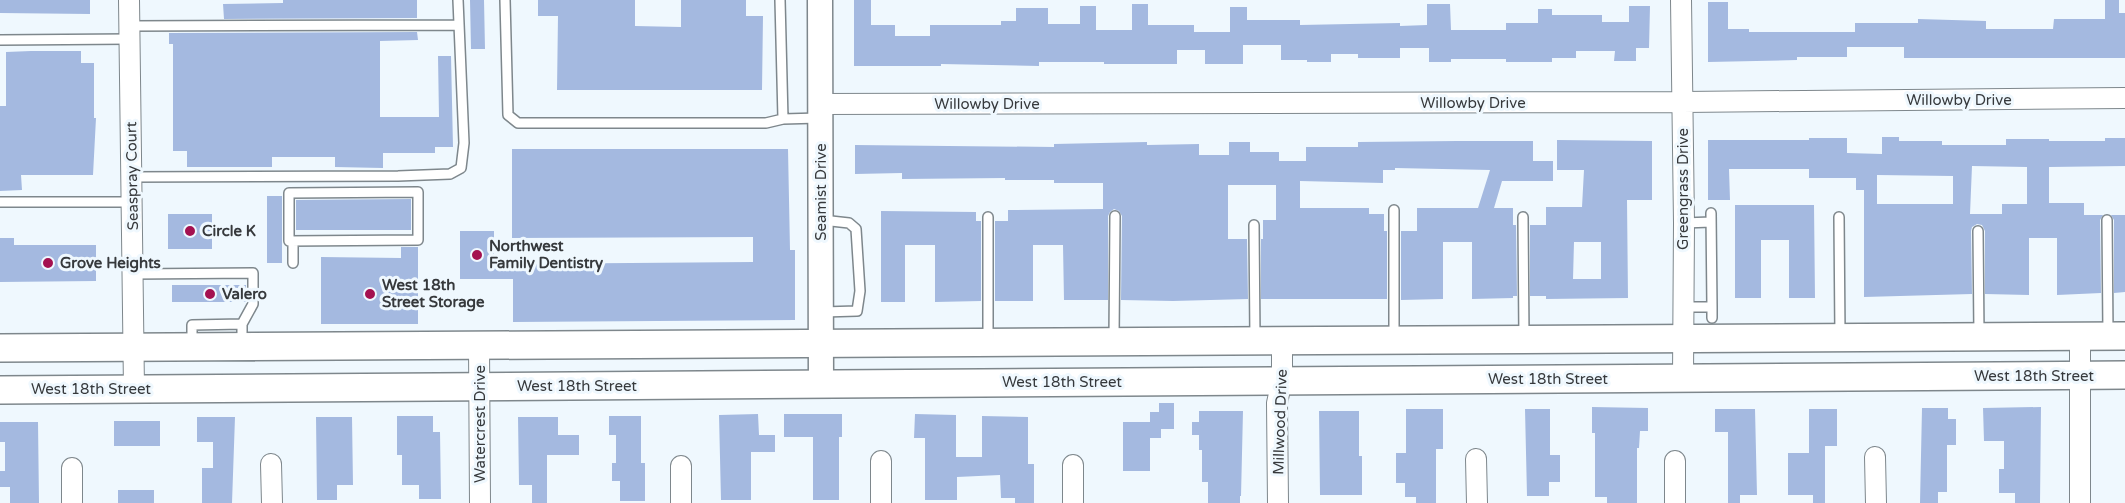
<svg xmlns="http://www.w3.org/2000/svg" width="2125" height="503" font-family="'Varela Round',sans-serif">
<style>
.building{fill:#a4b9e0;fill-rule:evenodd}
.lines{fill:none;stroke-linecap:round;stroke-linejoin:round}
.service-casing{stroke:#7e878c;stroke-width:12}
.minor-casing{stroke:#7e878c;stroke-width:22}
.tertiary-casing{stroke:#7e878c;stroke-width:27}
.secondary-casing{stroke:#7e878c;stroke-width:30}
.service{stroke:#fff;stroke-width:9}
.minor{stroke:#fff;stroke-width:20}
.tertiary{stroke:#fff;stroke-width:24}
.secondary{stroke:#fff;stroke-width:27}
.poi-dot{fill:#a41150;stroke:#eff8fe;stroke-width:2}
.labels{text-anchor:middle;stroke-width:6;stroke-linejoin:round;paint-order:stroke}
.street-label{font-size:15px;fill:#36393c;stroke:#eff8fe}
.poi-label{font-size:15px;font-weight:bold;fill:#36393c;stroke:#eff8fe;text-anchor:start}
</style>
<rect width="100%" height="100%" fill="#eff8fe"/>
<!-- building -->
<path class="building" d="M0,0H90V14L0,13Z
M283,0H417V18L224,19L223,4L283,3Z
M470,0H484L485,49H471Z
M538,0H635V26L681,27V0H746V16H763L762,90H557L558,16H538Z
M854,0H871V25H895V36H930V25H1001V21H1016V8H1048V24H1080V6H1096V30H1132V4H1148V25H1194V32H1230V7H1247V20H1300V25L1400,23V26L1427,25V4H1450L1451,30H1506V23H1538V9H1552V15H1602V22H1629V6H1650L1649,48H1636V61H1614L1615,51H1576V58H1552V62H1506V59H1451V62H1429V48H1400V58H1358V54H1331V62H1307V60H1281V45H1243V64H1205V50H1177V64H1104V62H1039V66L941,64V66H854Z
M2105,0H2119V13H2125V58H1904V47H1847V57H1797V60L1708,62V2H1728V29H1749V32H1855V23H1918V19L1986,21V29H2053L2054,19H2105Z
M417,32L418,40L380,41V117H439L438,56H451L453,147H435V153H383V168L335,167V157H272V167H187V151H173V44H169V33Z
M31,51H81V63H94V118H96L93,175H21L22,190L0,191V106H6V52Z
M1882,137H1899V141H1942V145H2006V139H2049V141H2105V138H2125V166L2049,167V203H2084V215H2103L2100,220L2101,293L2057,295V238H2029V295L1985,294V231L1982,225L1977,224L1972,227L1971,231L1972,294L1864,297V190H1856V178H1809V169H1729L1730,200H1708V140H1809V138H1847V153L1882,154ZM1972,166L2027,167V204H2002V214H1970ZM1877,175L1953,176V204H1877Z
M1557,140L1652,141V200H1627L1628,298L1546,299V296H1530V225H1546V207H1582L1584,170H1557ZM1574,242H1601V279H1573Z
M1457,141H1533V161H1553V181H1502L1494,208H1513V225H1516L1517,296H1513V298L1472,299V242H1443V299L1401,300V231H1417V208H1478L1490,170L1395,168V170H1383V183L1300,181V208H1369V214H1384V231H1387V299H1261V239H1263V220H1276V185H1228V239H1247L1248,299L1173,301L1121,300L1122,216L1119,211L1114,209L1110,212L1108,216V300H1064L1063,245H1033V301H995V221H1008V210L1103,209V183H1054V180H1005V178L902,179V173L855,174V145L1054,147V144L1147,142V145L1199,144V155H1229V142H1250V152H1279V161H1306V147H1358V142Z
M512,149H788L790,250H795V320L513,322V279H460V231H494V264L753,262V237L512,238Z
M267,196H282V263H267Z
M411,199V230H296V200Z
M1735,205H1814L1815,298H1789V240H1761V298H1735Z
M881,211L976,212V221H981V301L935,302V245H905V302H881Z
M168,214H212V249H168Z
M2111,215H2125V292L2114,293V220Z
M0,238H14V245H96V281L0,282Z
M401,247H418V324H321V257L401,258Z
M172,285H246V302H172Z
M1159,403H1174V429H1161V438H1150V471H1123V422H1150V412H1159Z
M1592,407L1648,408V431H1640L1639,448H1637V503H1607V497H1595V433H1592Z
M2041,407L2040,503H2015V493H1999V469H2004V441H1984L1983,408Z
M1922,408H1948V419H1956V445H1947V492H1938V503H1920Z
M1406,409H1443V449H1436V503H1416V497H1405V483H1396V453H1406Z
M1525,409H1550V455H1560V482H1549V496H1527Z
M1715,409H1755L1757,495H1740V503H1728V432H1715Z
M1809,409H1837V446H1825V503H1813V495H1788V453H1809Z
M1199,411H1243L1241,496H1240V503H1208V482H1202V450H1199V435H1192V422H1199Z
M1319,411H1359V456H1362V495H1320Z
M758,414L759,435H775V452H751V500H721L719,415Z
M784,414H842V437H839V500H813V437H784Z
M915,414L956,415V457H982V416L1028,417V464H1034V503H1015V498H1001L1000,475L957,477V500H925V438H914Z
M397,416H433V432H440L441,499H419V485H402V455H397Z
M609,416H641V463H645V501H620V481H612V463H616V435H609Z
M197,417H235L232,503H202V468H213V442H197Z
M316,417H352L353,485H337V500H317Z
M518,417H558V435H579V455H547V503H532V485H519Z
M114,421H160V446H114Z
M0,422H38L39,503H10V487H0V471H5V442H0Z
M118,490H154V503H118Z"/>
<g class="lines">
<!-- service casing -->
<g class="service-casing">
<path id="service" d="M505,0L508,115L518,123H766L783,119L819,118
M780,0L783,119
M130,26L458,25
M0,40L130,39
M132,177L398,176L450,174L461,168L464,143L458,0
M418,192V240L289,241V193Z
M0,202H132
M1711,213L1712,307
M1523,217L1524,338
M1839,217L1840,336
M822,220L849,223L856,229L860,291L857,311L823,312
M2107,220L2108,334
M1684,223L1711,222
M1254,225L1255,339
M1978,231L1979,335
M293,263V241
M133,274L253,273V304L242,324V344
M1683,307H1712V318
M1394,337V210
M1114,339L1115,216
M988,341V217
M192,344V325L242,324"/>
</g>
<!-- minor casing -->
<g class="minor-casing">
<path id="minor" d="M129,0L134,389
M1681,0L1684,223L1683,378
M820,104L1683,102L2125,98
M479,346L480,503
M1875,457L1876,503
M1476,459L1477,503
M881,461V503
M1675,461V503
M271,464L272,503
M1073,465V503
M681,466V503
M72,468V503
M1278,503L1277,403L1282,380V341
M2080,503V336"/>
</g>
<!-- tertiary casing -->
<g class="tertiary-casing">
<path id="tertiary" d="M820,0L821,384"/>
</g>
<!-- secondary casing -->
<g class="secondary-casing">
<path id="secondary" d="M0,348L2125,336
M0,390L2125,375"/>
</g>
<!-- service -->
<use href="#service" class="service"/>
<!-- minor -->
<use href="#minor" class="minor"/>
<!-- tertiary -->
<use href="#tertiary" class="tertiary"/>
<!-- secondary -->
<use href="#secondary" class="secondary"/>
</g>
<!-- markers -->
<g class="poi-dot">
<circle cx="190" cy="231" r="6"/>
<circle cx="477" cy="255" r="6"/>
<circle cx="48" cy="263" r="6"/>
<circle cx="210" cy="294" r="6"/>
<circle cx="370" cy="294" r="6"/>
</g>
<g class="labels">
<!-- street labels -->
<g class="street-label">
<text x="1959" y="105">Willowby Drive</text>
<text x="1473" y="108">Willowby Drive</text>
<text x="987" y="109">Willowby Drive</text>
<text transform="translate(132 176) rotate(-91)" y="5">Seaspray Court</text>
<text transform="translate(1683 189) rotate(-90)" y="5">Greengrass Drive</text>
<text transform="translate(821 192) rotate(-90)" y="5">Seamist Drive</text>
<text x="2034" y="381">West 18th Street</text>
<text x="1548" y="384">West 18th Street</text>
<text x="1062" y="387">West 18th Street</text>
<text x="577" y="391">West 18th Street</text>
<text x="91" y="394">West 18th Street</text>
<text transform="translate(1280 422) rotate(-88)" y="5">Millwood Drive</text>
<text transform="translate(480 424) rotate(-90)" y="5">Watercrest Drive</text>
</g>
<!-- poi labels -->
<g class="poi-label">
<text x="202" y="236">Circle K</text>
<text x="489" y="251">Northwest<tspan x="489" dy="17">Family Dentistry</tspan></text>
<text x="60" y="268">Grove Heights</text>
<text x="382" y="290">West 18th<tspan x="382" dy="17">Street Storage</tspan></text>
<text x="222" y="299">Valero</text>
</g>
</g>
</svg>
